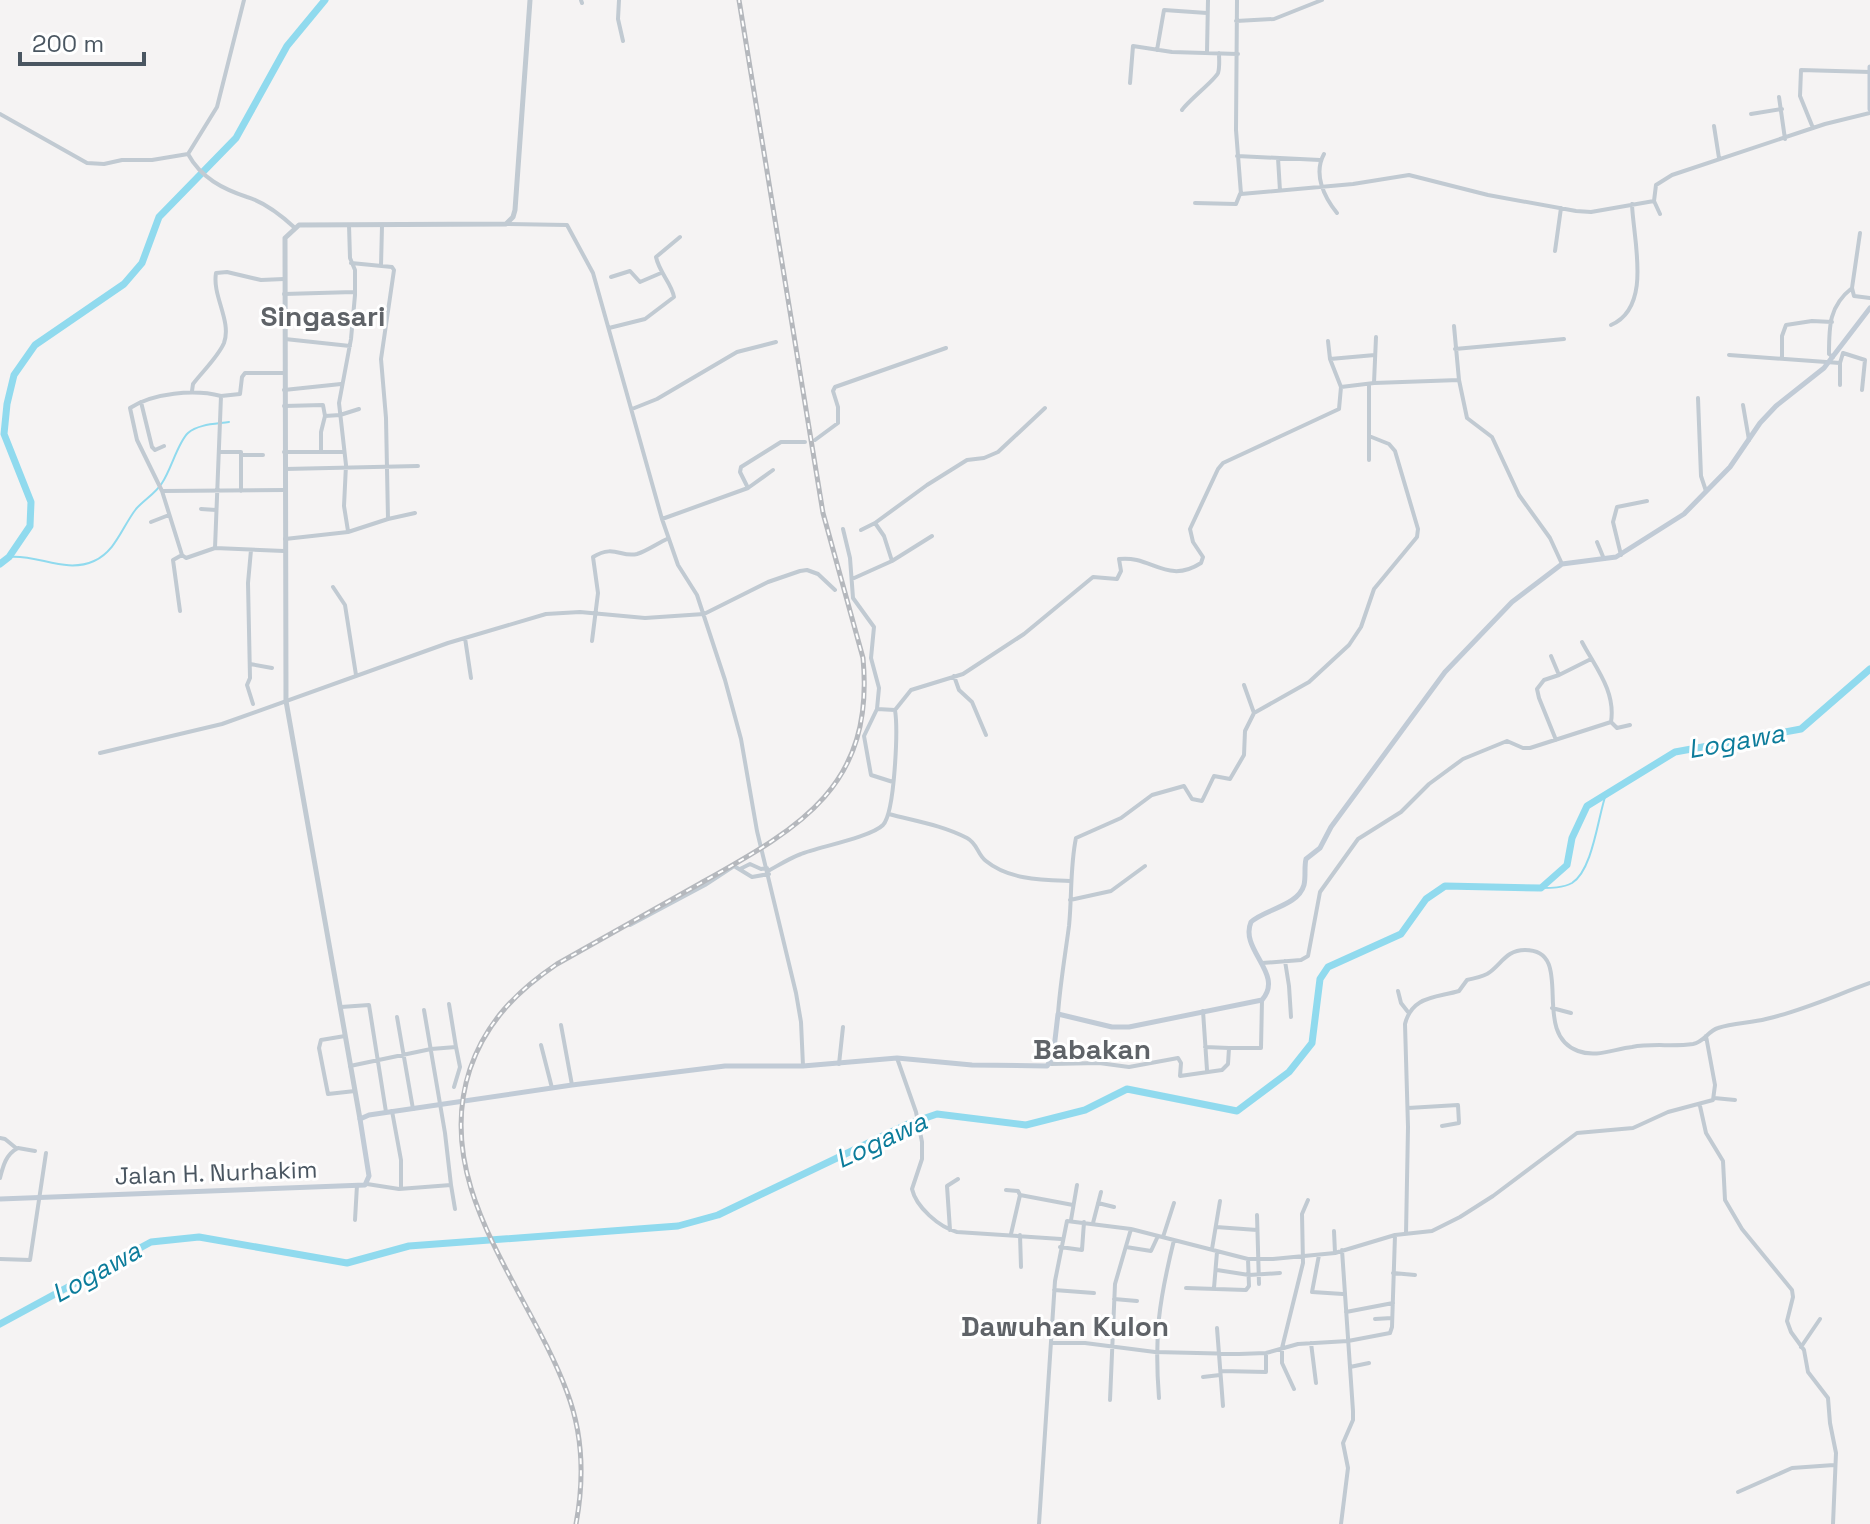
<svg xmlns="http://www.w3.org/2000/svg" width="1870" height="1524" font-family="'Space Grotesk',sans-serif">
<style>
.lines{fill:none;stroke-linecap:round;stroke-linejoin:round}
.stream{stroke:#90daee;stroke-width:2}
.river{stroke:#90daee;stroke-width:7}
.minor{stroke:#c1cad2;stroke-width:4}
.tertiary{stroke:#c1cad2;stroke-width:5}
.secondary{stroke:#c1cbd6;stroke-width:5}
.rail-casing{stroke:#b5b8bd;stroke-width:5}
.rail{stroke:#fff;stroke-width:2;stroke-dasharray:6;stroke-linecap:butt}
.labels{text-anchor:middle;stroke-width:6;stroke-linejoin:round;paint-order:stroke}
.street-label{font-size:24px;fill:#4a5661;stroke:#fff}
.water-label{font-size:26px;font-style:italic;fill:#0c7c9b;stroke:#fff}
.quarter-label{font-size:28px;font-weight:bold;fill:#5f6368;stroke:#fff}
</style>
<rect width="100%" height="100%" fill="#f5f3f3"/>
<g class="lines">
<!-- stream -->
<path class="stream" d="M9,557C38,554 65,574 94,561C116,551 122,527 136,509C144,500 156,493 162,483C171,470 178,442 188,433C198,424 216,424 229,422
M1541,888C1551,888 1563,888 1572,883C1593,870 1598,816 1606,794"/>
<!-- river -->
<path class="river" d="M0,564L9,557L30,526L31,502L4,434L7,404L14,375L35,345L124,284L142,263L159,217L236,138L287,46L325,0
M0,1324L151,1242L199,1237L347,1263L409,1246L678,1226L718,1215L908,1124L937,1114L1026,1125L1085,1110L1127,1089L1237,1111L1289,1072L1312,1043L1320,979L1328,967L1401,934L1426,899L1445,886L1541,888L1567,865L1572,838L1587,806L1675,752L1801,729L1870,669"/>
<!-- minor -->
<path class="minor" d="M581,0L582,3
M619,0L618,19L623,41
M1237,0L1236,130L1241,194L1353,184L1409,175L1488,195L1576,211L1591,212L1654,201L1656,185L1672,175L1825,124L1870,113
M1236,21L1274,19L1322,0
M1157,50L1164,10L1207,13
M1207,52L1208,0
M1130,83L1133,46L1172,52L1238,54
M1779,97L1785,139
M1182,110C1189,100 1215,80 1218,73C1220,67 1219,59 1219,53
M0,114L87,163L104,164L122,160H152L188,154
M1751,114L1782,109
M1714,126L1719,158
M1813,128L1800,96L1801,70L1870,72
M188,154L217,107L244,0
M188,154C201,178 223,189 247,197C264,202 282,216 295,228
M1324,154C1313,174 1324,197 1337,213
M1237,156L1320,160
M1278,158L1280,191
M1654,201L1660,214
M1195,203L1236,204L1240,194
M506,224L567,225L593,273L662,519L678,565L697,595L725,680L741,739L757,831L796,993L801,1022L803,1066
M1555,251L1561,208
M381,266L382,226
M611,277L630,271L640,282L661,273
M1852,288L1860,233
M284,294L354,292
M1611,325C1653,307 1633,239 1632,204
M1454,326L1459,380L1467,418L1492,437L1519,495L1550,538L1562,564
M609,328L645,319L674,297C672,284 659,272 656,257L680,237
M285,339L350,346
M1455,349L1564,339
M1729,355L1840,363L1843,353L1865,360L1862,390
M1833,357L1829,354C1829,326 1829,306 1852,288L1854,296L1870,298
M1782,358V336L1786,325L1812,321L1832,322
M1330,359L1375,355
M1374,383L1376,337
M1840,385V363
M1341,387L1374,383L1459,380
M284,390L341,384
M192,391L193,384C202,372 218,357 224,343C232,321 212,296 216,273L227,272L261,280L284,279
M221,396C194,389 153,393 130,408L137,440L162,491L182,555L186,558L215,548L284,551
M1698,398L1701,476L1706,491
M141,402L152,447L155,450L164,446
M1743,405L1749,440
M284,406L323,405L325,416
M632,409L657,399L737,352L776,342
M815,440L838,423V407L833,391L835,387L946,348
M321,451V432L325,416L340,415L359,409
M219,452H241V491
M284,452H344
M241,455H263
M1369,460V384
M285,469L418,466
M748,488L740,472L741,467L781,442H805
M162,491L285,490
M201,509L216,510
M388,519L415,513
M662,519L748,488L773,470
M151,522L169,515
M843,529L850,558L853,598L874,627L871,658L879,688L877,709L895,710L911,690L963,674L1024,634L1093,577L1117,579L1121,571L1119,559C1151,555 1167,585 1201,563L1203,557L1193,542L1190,529L1218,469L1223,463L1339,409L1341,387L1330,359L1328,341
M861,530L875,523
M348,531L344,506L346,465L339,403L351,339L355,295V270L350,258L349,225
M285,539L348,532L388,519L386,418L381,359L394,270L392,267L351,263
M1597,542L1604,559
M215,548L221,396L240,394L242,377L245,373H284
M251,550L248,583L250,678L247,685L253,704
M1621,555L1613,522L1617,507L1647,501
M892,561L884,536L875,523L927,485L967,460L984,458L998,452L1045,408
M852,579L892,561L932,536
M333,587L345,605L356,675
M180,611L173,560L182,555
M465,638L471,678
M592,641L598,593L593,557C614,544 621,558 637,554C647,551 658,543 667,539
M1582,642C1595,667 1616,691 1611,722
M1551,656L1559,675L1591,659
M250,664L272,668
M954,676L959,690L972,702L986,735
M1244,685L1254,713
M877,709L864,736L871,775L893,782
M1556,740L1539,698L1537,689L1544,680L1559,675
M100,753L222,724L448,643L546,614L580,612L645,618L704,614L768,582L800,571L807,570L818,574L835,590
M889,814C915,821 942,825 967,838C978,844 977,854 986,861C1009,880 1043,880 1070,881
M740,869L750,864L761,869L767,868
M768,871C779,865 790,858 801,854C819,847 871,837 883,825C895,812 898,729 895,710
M1070,900L1111,891L1145,866
M630,925L705,885L734,866L752,877L769,874
M1285,961L1289,986L1291,1017
M1262,963L1301,960L1308,956L1320,892L1358,839L1401,812L1429,784L1463,759L1507,741L1523,748H1530L1611,722L1617,728L1630,725
M1398,991L1401,1003L1408,1012
M341,1007L369,1005L386,1112
M1552,1008L1571,1013
M1203,1011L1207,1070
M1058,1014C1060,985 1065,956 1069,926C1072,897 1070,866 1076,838L1121,818L1152,795L1184,786L1192,799L1202,801L1214,776L1230,779L1244,755L1245,731L1254,713L1309,682L1349,645L1361,627L1374,589L1417,537L1418,529L1395,451L1389,444L1369,436
M397,1017L413,1109
M561,1025L572,1085
M345,1036L321,1040L319,1048L328,1094L355,1091
M541,1045L552,1088
M1205,1047L1229,1048
M1054,1048L1071,1049
M897,1058L916,1112L922,1142V1159L912,1189C916,1207 939,1227 957,1232L1061,1239
M839,1064L843,1027
M1051,1064L1099,1063L1129,1067L1178,1058L1181,1063L1180,1076L1222,1070L1228,1064L1229,1048H1261L1262,1000
M350,1066L431,1049L456,1047L449,1004
M454,1087L460,1067L456,1047
M1714,1098L1735,1100
M1700,1106L1706,1133L1723,1161L1725,1200L1742,1229L1792,1290L1793,1297L1787,1321L1791,1332L1804,1350L1808,1372L1828,1398L1830,1423L1836,1453L1833,1524
M1408,1108L1458,1105L1459,1123L1442,1126
M392,1111L401,1160V1188
M0,1138L5,1139L16,1148
M0,1178C3,1166 6,1154 18,1148L35,1151
M367,1184L399,1189L451,1185L445,1133L424,1010
M451,1185L455,1209
M1006,1190L1018,1191L1020,1195
M1098,1203L1114,1207
M1257,1215L1259,1284
M355,1220L357,1185
M1071,1220L1077,1185
M1093,1223L1101,1192
M1216,1227L1257,1230
M950,1230L947,1186L958,1179
M1334,1231L1335,1253
M1011,1234L1020,1195L1073,1205
M1406,1234L1408,1127L1405,1024C1412,996 1435,998 1459,991L1467,980C1474,978 1484,977 1490,972C1502,963 1507,950 1525,950C1577,950 1529,1033 1578,1051C1596,1058 1614,1049 1632,1047C1652,1043 1673,1047 1693,1044C1704,1042 1708,1031 1718,1028C1733,1023 1751,1023 1766,1019C1802,1011 1836,995 1870,983
M1020,1235L1021,1267
M1163,1237L1174,1203
M1060,1247L1082,1250L1084,1222
M1126,1247L1151,1251L1158,1236
M1212,1249L1220,1201
M1319,1255L1312,1292L1343,1294
M0,1259L30,1260L46,1153
M1217,1270L1249,1275L1280,1273
M1393,1273L1415,1275
M1186,1288L1246,1290L1249,1286L1248,1259
M1214,1288L1217,1252
M1054,1290L1094,1293
M1114,1299L1137,1301
M1346,1312L1393,1303
M1375,1319L1392,1318
M1217,1328L1223,1406
M1051,1343H1085L1155,1352L1239,1354L1266,1353L1298,1344L1348,1341L1390,1333L1392,1327L1395,1235
M1311,1343L1316,1383
M1801,1347L1820,1319
M1350,1367L1369,1363
M1221,1371L1266,1372V1353
M1203,1377L1220,1375
M1294,1389L1282,1363V1348L1303,1263L1302,1214L1308,1200
M1159,1398C1154,1335 1159,1301 1174,1240
M1110,1400L1115,1284L1131,1229
M1738,1492L1792,1468L1834,1465
M1039,1524L1055,1281L1067,1221L1131,1229L1248,1259H1273L1335,1253L1395,1235L1432,1231L1460,1217L1493,1196L1577,1133L1633,1128L1668,1112L1713,1100L1715,1085L1706,1036
M1341,1524L1348,1468L1343,1443L1353,1420V1411L1342,1250"/>
<!-- tertiary -->
<path class="tertiary" d="M360,1119L286,701L285,238L299,225L506,224L513,217L515,210L530,0"/>
<!-- secondary -->
<path class="secondary" d="M1870,67V109
M0,1199L365,1185L369,1176L360,1119L369,1115L572,1085L725,1066H803L897,1058L972,1065L1047,1066L1053,1057L1058,1014L1112,1027H1129L1262,1000C1285,974 1239,950 1251,922C1265,909 1298,906 1304,885C1306,876 1304,867 1306,859L1320,848L1331,827L1445,672L1512,602L1562,564L1616,557L1684,514L1730,467L1760,423L1776,406L1824,368L1870,308"/>
<!-- rail casing -->
<g class="rail-casing">
<path id="rail" d="M576,1524C584,1481 583,1434 567,1392C528,1287 431,1187 470,1069C486,1022 517,991 557,964C605,937 653,910 701,883C799,828 875,787 863,658L823,513L739,0"/>
</g>
<!-- rail -->
<use href="#rail" class="rail"/>
</g>
<g class="labels">
<!-- street labels -->
<g class="street-label">
<text transform="translate(216 1173) rotate(-2)" y="8">Jalan H. Nurhakim</text>
</g>
<!-- water labels -->
<g class="water-label">
<text transform="translate(1736 741) rotate(-10)" y="9">Logawa</text>
<text transform="translate(881 1140) rotate(-25)" y="9">Logawa</text>
<text transform="translate(96 1272) rotate(-29)" y="9">Logawa</text>
</g>
<!-- quarter labels -->
<g class="quarter-label">
<text x="323" y="326">Singasari</text>
<text x="1092" y="1059">Babakan</text>
<text x="1065" y="1336">Dawuhan Kulon</text>
</g>
</g>
<!-- scale -->
<path d="M20 52v12h124v-12" fill="none" stroke="#4a5661" stroke-width="4"/>
<text x="32" y="52" font-size="24" fill="#4a5661" stroke="#ffffff" stroke-width="6" paint-order="stroke">200 m</text>
</svg>
